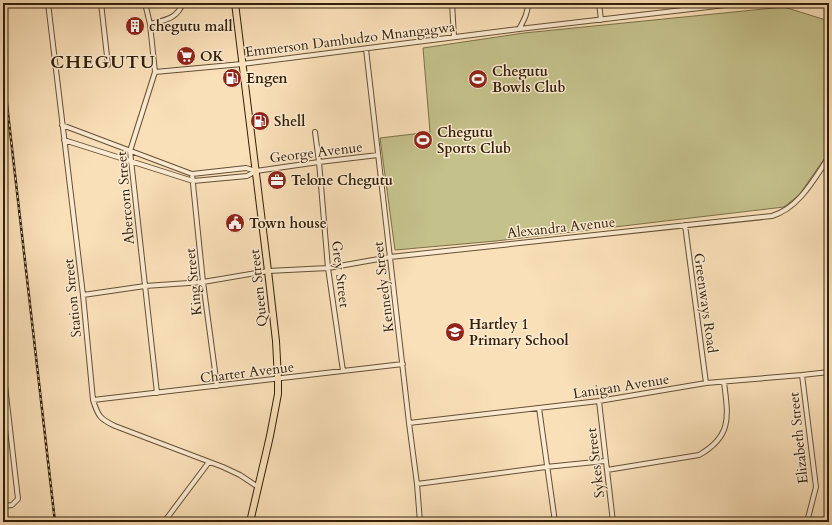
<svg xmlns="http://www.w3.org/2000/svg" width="832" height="525" font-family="Cardo,serif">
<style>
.green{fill:#c4c18b;stroke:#7b704a}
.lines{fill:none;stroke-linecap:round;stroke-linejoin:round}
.minor-casing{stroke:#645035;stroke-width:6}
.highway-casing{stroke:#322009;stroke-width:8}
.minor{stroke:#fcebd2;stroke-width:4}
.highway{stroke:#fae0b9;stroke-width:6}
.rail-casing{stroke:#322009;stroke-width:2.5}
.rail{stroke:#fcebd2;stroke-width:1;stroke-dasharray:3;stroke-linecap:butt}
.labels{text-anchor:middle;stroke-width:3;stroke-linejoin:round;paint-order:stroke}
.poi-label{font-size:14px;font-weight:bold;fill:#322009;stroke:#fcebd2;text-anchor:start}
.street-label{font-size:14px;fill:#322009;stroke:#fcebd2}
.district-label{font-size:18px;font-weight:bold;letter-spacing:1px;fill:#322009;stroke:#fcebd2}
</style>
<rect width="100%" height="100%" fill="#fae0b9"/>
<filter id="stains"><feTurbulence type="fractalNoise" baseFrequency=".005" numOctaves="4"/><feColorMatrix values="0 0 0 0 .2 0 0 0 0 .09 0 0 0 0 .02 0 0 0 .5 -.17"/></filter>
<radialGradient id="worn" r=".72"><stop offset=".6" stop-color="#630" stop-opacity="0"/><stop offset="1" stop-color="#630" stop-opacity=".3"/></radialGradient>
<!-- green -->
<path class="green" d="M784,7L829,21V152L799,195L784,207L496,241L395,250L380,138L430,132L423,48L524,33Z"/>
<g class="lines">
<!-- minor casing -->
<g class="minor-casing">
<path id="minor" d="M48,3L83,295L93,400C98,416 100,419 115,426L223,467L240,475L258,487
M101,3L108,65
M145,3L150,24
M452,3L454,37
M599,3L601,20
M519,29C524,20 528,13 528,3
M366,49L409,423L417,484L420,522
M155,72L242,64L519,29L743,3
M62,125L192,174L246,168L256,171
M315,132L319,162L328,268L343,371
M64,140L193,181L247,176L256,171L319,162L378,155
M192,174L203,282L217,386
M685,225L706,383
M83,295L145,286L203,282L268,271L328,268L390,257L772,216C799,208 814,179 829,157
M3,368L18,499L12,505L3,506
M802,375L829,372
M157,393L130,151L155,72L150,24C165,20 177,19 183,3
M93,400L403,364
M599,401L613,522
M539,408L555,522
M409,423L599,401L706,383L802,375L816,487L807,522
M607,470L699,455C733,436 728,415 724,382
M417,484L546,467L605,461
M164,522L209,462"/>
</g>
<!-- highway casing -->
<g class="highway-casing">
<path id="highway" d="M235,3L268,271L276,341L278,379V394L270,436L250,522"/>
</g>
<!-- minor -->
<use href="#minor" class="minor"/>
<!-- highway -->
<use href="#highway" class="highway"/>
<!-- rail casing -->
<g class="rail-casing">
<path id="rail" d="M3,70L55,522"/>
</g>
<!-- rail -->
<use href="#rail" class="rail"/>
</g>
<!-- icons -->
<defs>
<g id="building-disc" transform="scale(1)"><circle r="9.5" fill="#8f2418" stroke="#fcebd2"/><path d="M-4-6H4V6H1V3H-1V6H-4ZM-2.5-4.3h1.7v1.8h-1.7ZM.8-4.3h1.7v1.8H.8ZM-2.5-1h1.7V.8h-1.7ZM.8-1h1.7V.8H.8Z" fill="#fff"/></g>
<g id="supermarket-disc" transform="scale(1)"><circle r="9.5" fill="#8f2418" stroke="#fcebd2"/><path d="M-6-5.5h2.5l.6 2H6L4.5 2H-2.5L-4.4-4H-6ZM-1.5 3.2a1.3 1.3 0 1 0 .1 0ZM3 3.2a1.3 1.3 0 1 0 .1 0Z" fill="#fff"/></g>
<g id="fuel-disc" transform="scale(1)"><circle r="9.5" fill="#8f2418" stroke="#fcebd2"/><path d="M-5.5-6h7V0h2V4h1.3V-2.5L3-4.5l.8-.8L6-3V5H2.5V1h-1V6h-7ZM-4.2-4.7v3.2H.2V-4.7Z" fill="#fff"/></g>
<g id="stadium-disc" transform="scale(1)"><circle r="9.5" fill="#8f2418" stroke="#fcebd2"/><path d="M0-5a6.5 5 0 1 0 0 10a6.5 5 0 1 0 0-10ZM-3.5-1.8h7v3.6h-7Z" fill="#fff"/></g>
<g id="office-disc" transform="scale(1)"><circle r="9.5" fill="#8f2418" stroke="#fcebd2"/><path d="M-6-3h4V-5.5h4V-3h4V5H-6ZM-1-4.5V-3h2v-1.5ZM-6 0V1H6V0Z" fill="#fff"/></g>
<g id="civic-disc" transform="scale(1)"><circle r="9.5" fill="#8f2418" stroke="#fcebd2"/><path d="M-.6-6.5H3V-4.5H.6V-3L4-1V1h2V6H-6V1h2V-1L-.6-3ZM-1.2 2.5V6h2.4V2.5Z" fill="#fff"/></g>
<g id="school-disc" transform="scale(1)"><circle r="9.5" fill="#8f2418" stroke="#fcebd2"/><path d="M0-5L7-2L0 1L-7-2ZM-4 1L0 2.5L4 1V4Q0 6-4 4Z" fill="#fff"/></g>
</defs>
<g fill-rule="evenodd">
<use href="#building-disc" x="135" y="26"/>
<use href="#supermarket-disc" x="186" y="56"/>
<use href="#fuel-disc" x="232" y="78"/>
<use href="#stadium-disc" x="478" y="79"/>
<use href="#fuel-disc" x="260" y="121"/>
<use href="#stadium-disc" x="423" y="140"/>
<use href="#office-disc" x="277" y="180"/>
<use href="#civic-disc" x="235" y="223"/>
<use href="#school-disc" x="455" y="332"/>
</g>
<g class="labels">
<!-- poi labels -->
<g class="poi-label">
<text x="149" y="31">chegutu mall</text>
<text x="200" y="61">OK</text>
<text x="492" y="76">Chegutu<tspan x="492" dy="16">Bowls Club</tspan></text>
<text x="246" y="83">Engen</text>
<text x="274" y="126">Shell</text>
<text x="437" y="137">Chegutu<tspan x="437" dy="16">Sports Club</tspan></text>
<text x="291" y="185">Telone Chegutu</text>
<text x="249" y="228">Town house</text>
<text x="469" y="329">Hartley 1<tspan x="469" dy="16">Primary School</tspan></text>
</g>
<!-- street labels -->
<g class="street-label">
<text transform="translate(350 39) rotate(-7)" y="5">Emmerson Dambudzo Mnangagwa</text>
<text transform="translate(316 152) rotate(-7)" y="5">George Avenue</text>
<text transform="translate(125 198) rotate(-95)" y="5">Abercorn Street</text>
<text transform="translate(561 227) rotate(-6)" y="5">Alexandra Avenue</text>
<text transform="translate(341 274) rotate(83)" y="5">Grey Street</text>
<text transform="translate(193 282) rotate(-96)" y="5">King Street</text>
<text transform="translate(383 287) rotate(-97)" y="5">Kennedy Street</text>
<text transform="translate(258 288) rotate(-96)" y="5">Queen Street</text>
<text transform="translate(72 298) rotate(-96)" y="5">Station Street</text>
<text transform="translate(706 303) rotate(82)" y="5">Greenways Road</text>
<text transform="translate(247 372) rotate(-7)" y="5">Charter Avenue</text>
<text transform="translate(621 386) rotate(-9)" y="5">Lanigan Avenue</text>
<text transform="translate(798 438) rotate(-96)" y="5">Elizabeth Street</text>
<text transform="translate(595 463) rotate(-97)" y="5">Sykes Street</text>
</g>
<!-- district labels -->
<g class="district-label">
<text x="103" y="68">CHEGUTU</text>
</g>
</g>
<!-- margin -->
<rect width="832" height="525" fill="none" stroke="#fae0b9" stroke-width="16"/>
<rect x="4" y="4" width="824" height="517" fill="none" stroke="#322009" stroke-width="2"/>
<rect x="8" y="8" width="816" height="509" fill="none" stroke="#322009"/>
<rect width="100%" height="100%" filter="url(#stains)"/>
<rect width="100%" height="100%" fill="url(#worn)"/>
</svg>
